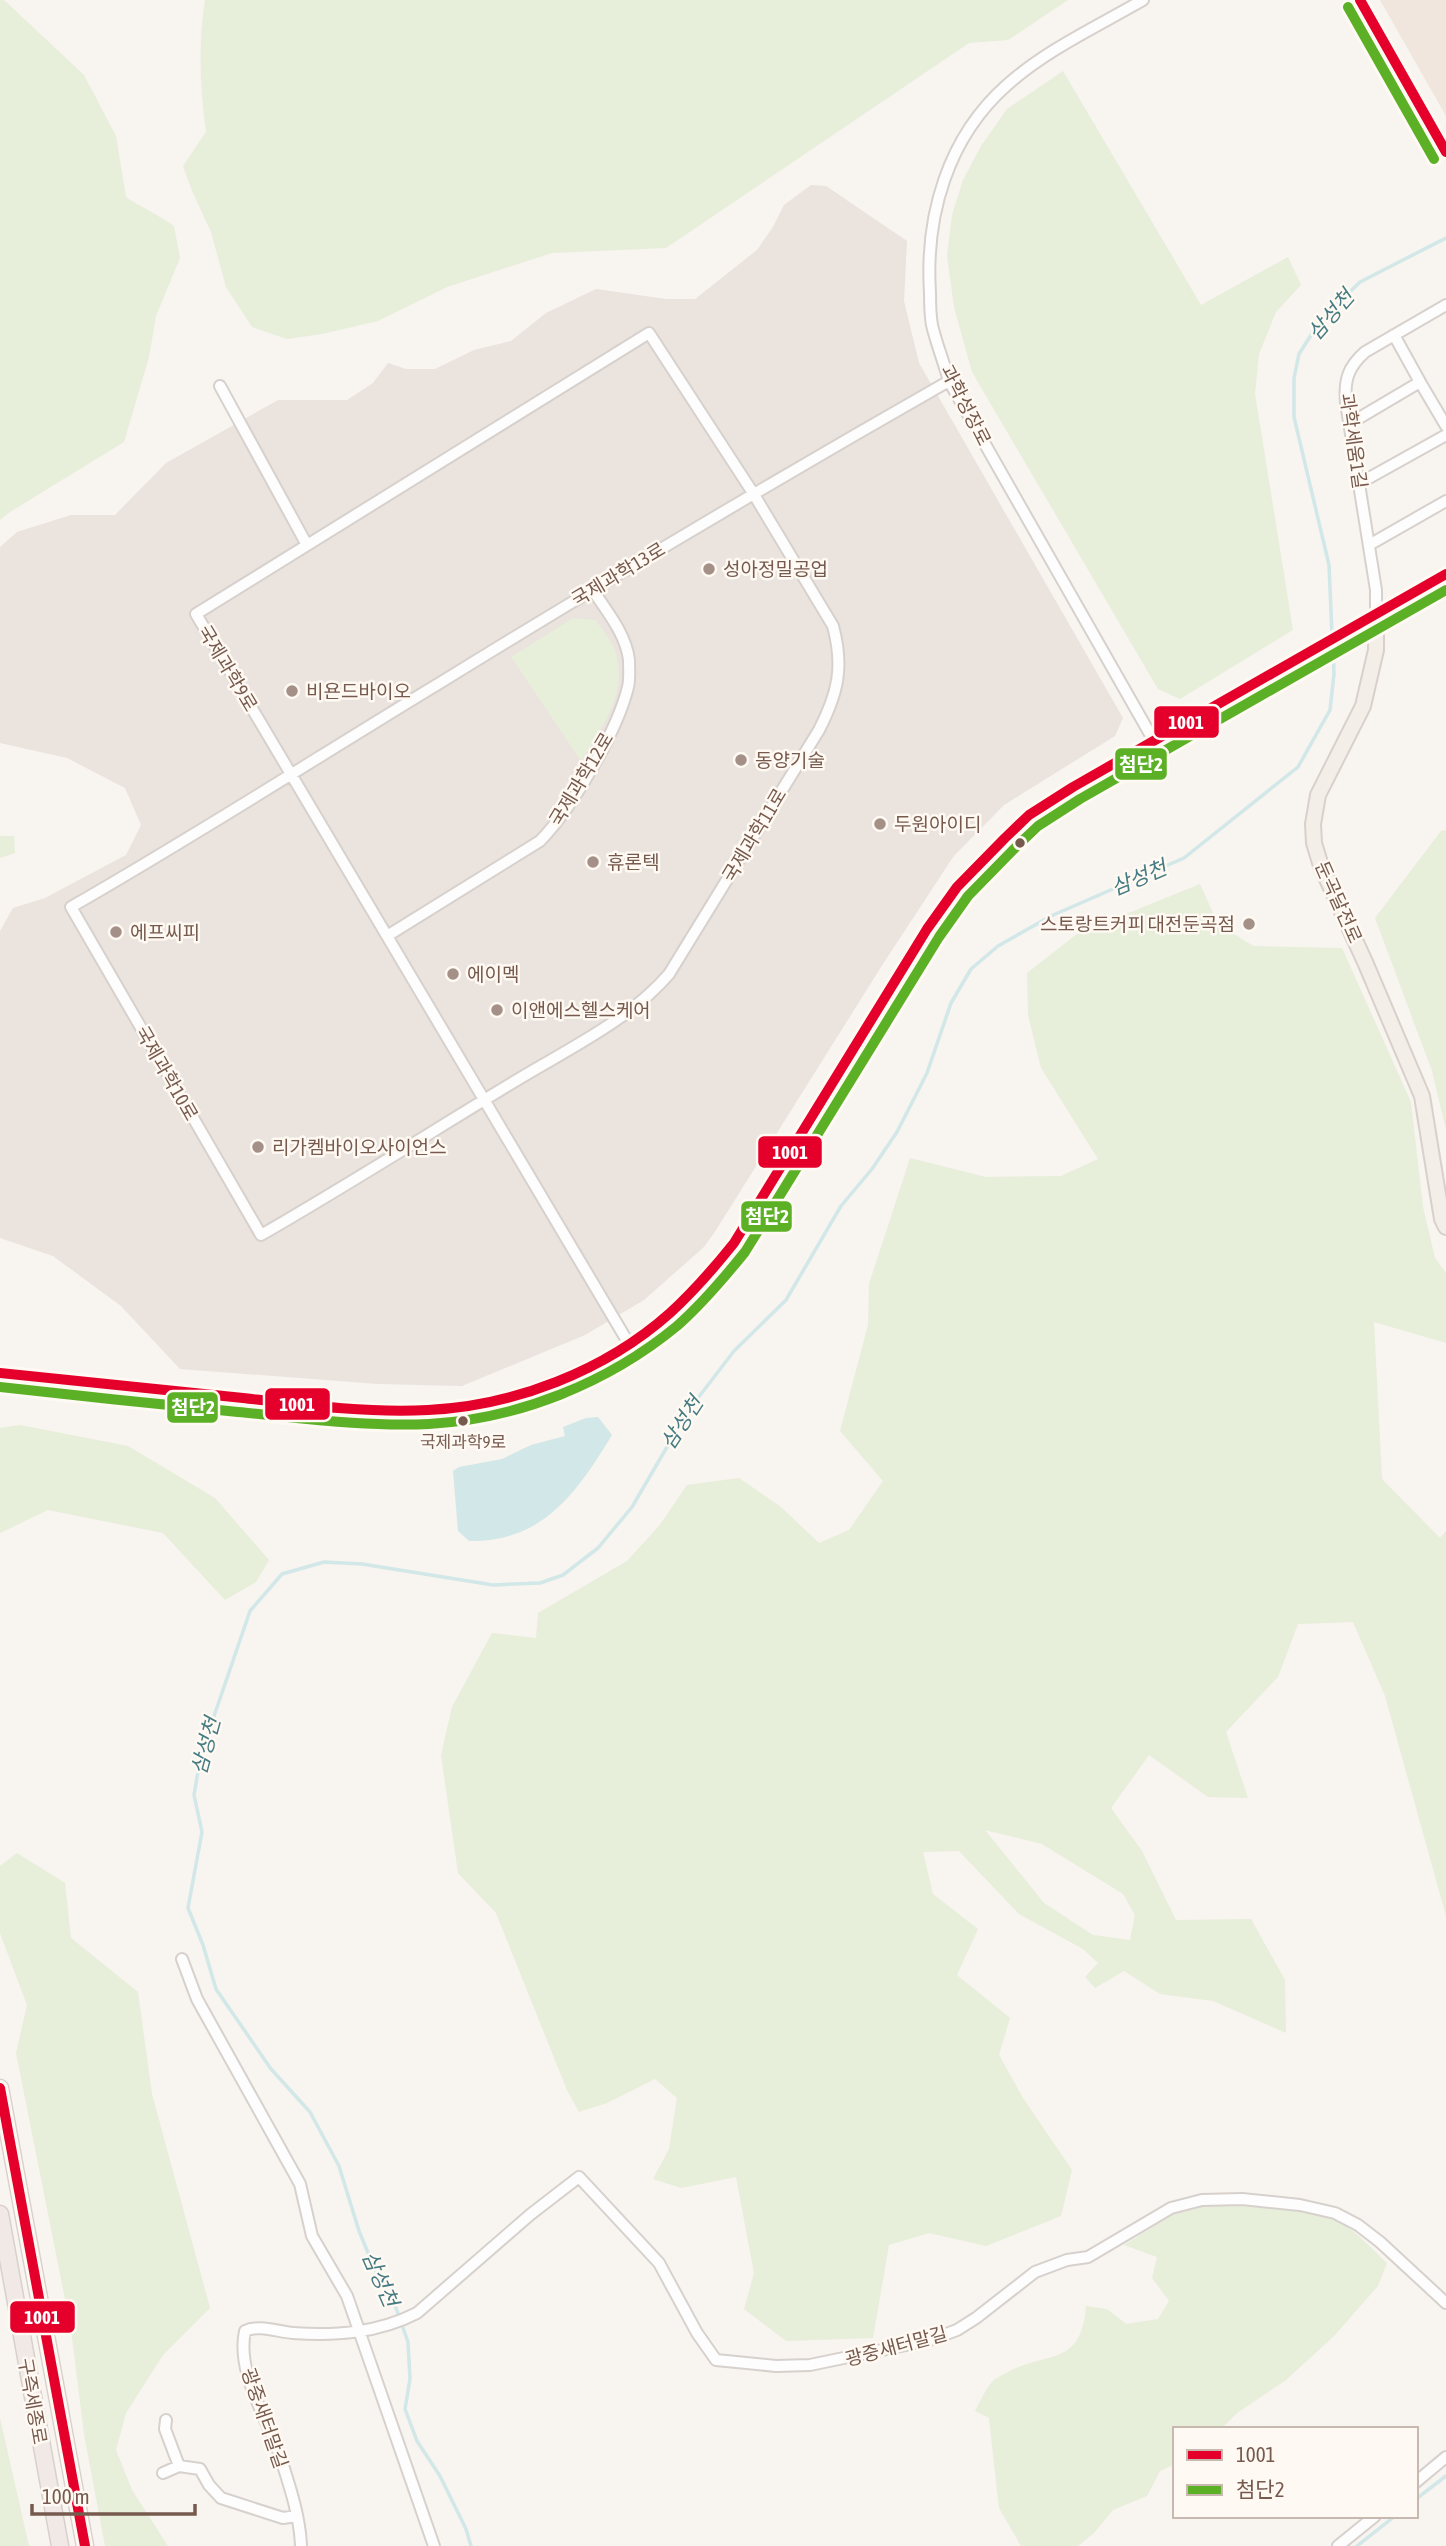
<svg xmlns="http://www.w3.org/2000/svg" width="1446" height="2546" font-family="'Asap Condensed','Noto Sans KR',sans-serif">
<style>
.residential{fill:#f0e6dd}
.industrial{fill:#eae3de}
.green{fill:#e7eeda;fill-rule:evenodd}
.water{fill:#d1e7e8}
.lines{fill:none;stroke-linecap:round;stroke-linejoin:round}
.stream{stroke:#d1e7e8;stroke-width:3.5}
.minor-casing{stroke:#d7d1cd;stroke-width:14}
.major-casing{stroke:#d9d0cc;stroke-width:18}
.highway-casing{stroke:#d9d0cc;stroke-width:19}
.minor{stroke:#fefdfd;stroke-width:10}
.major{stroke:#f3eee7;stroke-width:14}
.highway{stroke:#f1e9e6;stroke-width:16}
.bus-1-casing{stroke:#fef9f2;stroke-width:16}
.bus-2-casing{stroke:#fef9f2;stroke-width:16}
.bus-1{stroke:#e4002b;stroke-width:10}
.bus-2{stroke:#5bb025;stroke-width:10}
.poi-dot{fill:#a49086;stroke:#fef9f2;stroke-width:2.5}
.bus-dot{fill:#775a4e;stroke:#fef9f2;stroke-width:2.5}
.labels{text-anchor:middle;stroke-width:5;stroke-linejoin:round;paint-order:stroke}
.bus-label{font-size:17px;fill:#775a4e;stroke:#fef9f2}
.street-label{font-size:19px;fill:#775a4e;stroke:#fef9f2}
.poi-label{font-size:19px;fill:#775a4e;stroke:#fef9f2;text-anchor:start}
.water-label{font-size:21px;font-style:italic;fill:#457b82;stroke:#fef9f2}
.line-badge{stroke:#fef9f2;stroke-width:2.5}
.badge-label{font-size:19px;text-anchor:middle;font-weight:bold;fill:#fff}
</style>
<rect width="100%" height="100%" fill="#f8f4ef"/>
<!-- residential -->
<path class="residential" d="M1380,0H1446V116Z"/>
<!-- industrial -->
<path class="industrial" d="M811,185L826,186L907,241L904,301L919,363L1123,718L1115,736L1004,805L953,857L881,967L716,1230L704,1247L644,1300L585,1335L462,1386L378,1384L180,1369L121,1306L53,1256L0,1238V931L13,908L45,898L126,855L141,825L125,788L67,758L0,743V547L17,532L71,515H115L166,463L278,400H347L373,383L388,363L406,369H435L474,350L511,341L546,313L596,289L666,299H695L757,250L773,227L784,205Z"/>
<!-- green -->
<path class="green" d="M0,0H4L84,75L116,136L126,197C142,208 159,215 174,226L180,258L156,316L149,357L124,442L10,512L0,520Z
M205,0H1068L1008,40L969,43L666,248L552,253L447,287L378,321L322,334L287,339L252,327L226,287L211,232L192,191L183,166L206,132C200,88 198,44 205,0Z
M1063,71L1201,305L1288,257L1301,285L1276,312L1259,354L1255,394L1293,630L1180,699L1158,689L972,372L954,307L947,256L952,215L963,180L981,146L1007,109Z
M573,618L596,620C602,629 610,639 614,648C631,689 602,728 581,761L511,657Z
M1446,830V1130L1432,1071L1375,918L1441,831Z
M0,836H14L15,853L0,858Z
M1200,884L1218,924L1253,946L1342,948L1411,1102L1423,1207L1435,1258L1446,1273V1343L1374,1322L1382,1479L1440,1538L1446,1531V1916L1385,1696L1353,1622L1298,1624L1278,1677L1226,1732L1248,1798L1208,1797L1149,1755L1111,1808L1142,1851L1176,1920L1251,1919L1285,1980L1286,2033L1213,2001L1160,1994L1124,1971L1095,1988L1085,1977L1098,1963L1083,1949L1019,1914L959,1851L923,1852L933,1894L978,1929L957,1975L1010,2018L999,2055L1023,2098L1072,2170L1061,2216L986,2246L929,2233L889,2245L873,2338L786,2341L744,2309L754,2273L736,2177L681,2188L653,2179L669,2149L677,2098L655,2079L607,2103L579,2112L567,2090L496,1913L458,1873L441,1755L452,1707L492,1633L536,1638L538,1613L627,1561L659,1526L687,1485L739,1478L781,1507L819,1543L849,1530L883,1481L840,1431L868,1325L869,1284L910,1158L986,1177L1061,1176L1098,1159L1041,1068L1028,1015L1027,973L1077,934ZM985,1830L1042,1844L1123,1894L1135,1915L1130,1940L1093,1935L1044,1903Z
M20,1425L128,1446L215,1498L269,1560L256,1582L225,1600L163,1533L48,1510L0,1533V1428Z
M17,1853L65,1883L71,1938L138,1992L152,2094L210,2308L163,2355L126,2413L116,2450L132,2490L168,2546H105L84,2434L71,2329L16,2053L27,2005L0,1933V1866Z
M1209,2205C1245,2206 1317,2207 1347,2227C1361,2236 1374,2251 1387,2263L1378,2286L1334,2336L1286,2380L1237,2413L1221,2429H1175V2464L1160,2471L1147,2496L1113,2510L1094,2533L1078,2546H1021L999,2508L989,2418L975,2411C980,2402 985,2390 992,2382C995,2378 1002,2376 1006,2373C1048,2350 1081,2368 1086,2306L1107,2309L1126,2324L1158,2319L1169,2301L1152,2278L1157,2257L1124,2245L1172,2215Z
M0,2418L29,2546H0Z"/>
<!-- water -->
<path class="water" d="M598,1417L612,1435C577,1492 544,1542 469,1541L458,1531L453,1471L459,1467L502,1459L531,1445L565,1436L563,1427L586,1418Z"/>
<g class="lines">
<!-- stream -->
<path class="stream" d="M1332,635L1329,565L1294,417V378L1299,354L1320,321L1360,282L1446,238
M1416,2499L1446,2476
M471,2546L466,2529L440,2476L417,2441L405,2409L410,2379L408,2342L396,2308L381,2284L359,2231L339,2166L310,2112L271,2069L216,1989L203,1945L188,1908L202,1832L194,1795L201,1754L250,1611L282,1574L324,1562L362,1564L493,1585L540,1583L563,1575L598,1548L632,1507L688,1411L734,1351L786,1300L841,1206L872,1169L897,1132L927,1073L951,1003L971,969L998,946L1051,916L1184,858L1298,767L1330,710L1334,674L1333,643
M1357,2546L1395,2516"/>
<!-- minor casing -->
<g class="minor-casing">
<path id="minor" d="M1143,0C1098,26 1046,50 1007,85C948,137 925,215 930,293C930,303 930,314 932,325C936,343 944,362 949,381L1154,741
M1360,0L1446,152
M1420,382L1446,426
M220,386L307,545
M1349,424L1420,382L1394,335
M1360,483L1446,435
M1369,545L1446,501
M1376,614V590L1346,403C1344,380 1348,367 1365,352L1446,305
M387,936L540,841C572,808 617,732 628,687C630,680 629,669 629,660C626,634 606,610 592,589
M629,1344C485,1100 340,858 196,614L649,333L753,493L833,626C844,667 838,693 819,730L669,974C629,1021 564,1051 512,1083C428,1134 346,1186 261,1235L71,907C197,835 319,756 443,681C610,578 779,478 949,381
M0,1373C81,1382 162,1390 242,1398C304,1405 365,1411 427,1410C508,1407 609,1368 669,1314C693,1292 714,1268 734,1243L927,929L957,887L1005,838L1029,815L1073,787L1446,574
M182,1959L197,1999L300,2184L312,2236L347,2296L434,2546
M166,2420L165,2429L179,2466
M163,2473L179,2466L200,2469L209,2485L221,2498L283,2518L297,2516
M1416,2482L1446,2457
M301,2546C300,2516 289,2484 280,2456C267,2417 236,2373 245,2331C259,2324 278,2332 293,2333C336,2336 378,2333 417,2313L531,2214L579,2177L659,2263L697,2333L716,2360L776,2366L810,2365L930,2340L957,2330L976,2318L1035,2272L1067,2260L1088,2257L1171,2208L1202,2200L1242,2199L1300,2205L1335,2213L1358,2225L1380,2242L1446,2303
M1338,2546L1375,2516"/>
</g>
<!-- major casing -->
<g class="major-casing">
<path id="major" d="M1376,614V650L1363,706L1318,795L1313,824L1314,843L1321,866L1365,962L1422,1096L1442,1219L1446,1227"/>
</g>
<!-- highway casing -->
<g class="highway-casing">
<path id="highway" d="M0,2088L85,2546
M0,2214L60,2546"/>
</g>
<!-- minor -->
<use href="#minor" class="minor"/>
<!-- major -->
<use href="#major" class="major"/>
<!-- highway -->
<use href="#highway" class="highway"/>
<!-- bus-1 casing -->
<g class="bus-1-casing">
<path id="bus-1" d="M1360,0L1446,152
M0,1373C81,1382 162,1390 243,1398C304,1405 366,1413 428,1410C514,1406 605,1371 670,1313C693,1292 714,1268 734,1243L927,929L957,887L1005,838L1029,815L1073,787L1446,574
M0,2088L85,2546"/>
</g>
<!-- bus-2 casing -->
<g class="bus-2-casing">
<path id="bus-2" d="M1348,7L1434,159
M0,1387C79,1396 159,1404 238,1412C301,1418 365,1427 429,1424C518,1419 608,1383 677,1326C702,1304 724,1278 745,1252L939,937L968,896L1015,848L1038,826L1080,799L1446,590"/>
</g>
<!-- bus-1 -->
<use href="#bus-1" class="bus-1"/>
<!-- bus-2 -->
<use href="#bus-2" class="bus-2"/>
</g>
<!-- markers -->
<g class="poi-dot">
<circle cx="709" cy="569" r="7"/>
<circle cx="292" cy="691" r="7"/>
<circle cx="741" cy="760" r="7"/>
<circle cx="880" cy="824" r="7"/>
<circle cx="593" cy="862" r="7"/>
<circle cx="1249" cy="924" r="7"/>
<circle cx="116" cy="932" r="7"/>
<circle cx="453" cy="974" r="7"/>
<circle cx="497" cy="1010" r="7"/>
<circle cx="258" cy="1147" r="7"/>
</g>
<g class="bus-dot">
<circle cx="1020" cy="843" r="6"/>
<circle cx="463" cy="1421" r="6"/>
</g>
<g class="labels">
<!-- bus labels -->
<g class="bus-label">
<text x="463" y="1448">국제과학9로</text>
</g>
<!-- street labels -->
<g class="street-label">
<text transform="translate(966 405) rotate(63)" y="7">과학성장로</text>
<text transform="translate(1354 441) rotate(82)" y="7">과학세움1길</text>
<text transform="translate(618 574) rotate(-31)" y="7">국제과학13로</text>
<text transform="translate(228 668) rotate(59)" y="7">국제과학9로</text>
<text transform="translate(581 779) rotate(-59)" y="7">국제과학12로</text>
<text transform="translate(754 835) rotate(-59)" y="7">국제과학11로</text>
<text transform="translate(1339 902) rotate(66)" y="7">둔곡달전로</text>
<text transform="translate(167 1073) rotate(60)" y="7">국제과학10로</text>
<text transform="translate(896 2346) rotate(-15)" y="7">광중새터말길</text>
<text transform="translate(33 2401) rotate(80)" y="7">구즉세종로</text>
<text transform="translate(265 2418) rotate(71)" y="7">광중새터말길</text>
</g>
<!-- poi labels -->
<g class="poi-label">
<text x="723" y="576">성아정밀공업</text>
<text x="306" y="698">비욘드바이오</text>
<text x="755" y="767">동양기술</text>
<text x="894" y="831">두원아이디</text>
<text x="607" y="869">휴론텍</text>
<text x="1235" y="931" text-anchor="end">스토랑트커피 대전둔곡점</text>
<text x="130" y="939">에프씨피</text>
<text x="467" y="981">에이멕</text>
<text x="511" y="1017">이앤에스헬스케어</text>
<text x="272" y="1154">리가켐바이오사이언스</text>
</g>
<!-- water labels -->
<g class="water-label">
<text transform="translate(1331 315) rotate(-49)" y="7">삼성천</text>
<text transform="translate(1139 878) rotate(-23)" y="7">삼성천</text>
<text transform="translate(682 1423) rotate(-57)" y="7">삼성천</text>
<text transform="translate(206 1746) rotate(-75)" y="7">삼성천</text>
<text transform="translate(380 2279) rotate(66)" y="7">삼성천</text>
</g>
</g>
<g class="line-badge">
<rect x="1153" y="705" width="67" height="34" rx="7" fill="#e4002b"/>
<rect x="1114" y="747" width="54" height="34" rx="7" fill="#5bb025"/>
<rect x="757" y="1135" width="66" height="34" rx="7" fill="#e4002b"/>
<rect x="740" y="1200" width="53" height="33" rx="7" fill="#5bb025"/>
<rect x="264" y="1387" width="67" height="34" rx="7" fill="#e4002b"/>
<rect x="166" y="1391" width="53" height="33" rx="7" fill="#5bb025"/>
<rect x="9" y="2300" width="67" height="34" rx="7" fill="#e4002b"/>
</g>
<g class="badge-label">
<text x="1186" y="729">1001</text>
<text x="1141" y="771">첨단2</text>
<text x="790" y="1159">1001</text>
<text x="767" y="1223">첨단2</text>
<text x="297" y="1411">1001</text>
<text x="193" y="1414">첨단2</text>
<text x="42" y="2324">1001</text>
</g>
<!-- legend -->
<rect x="1173" y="2427" width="245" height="91" fill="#fef9f2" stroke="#c8b9b0" stroke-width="2"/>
<rect x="1187" y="2450" width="35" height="10" fill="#e4002b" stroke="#c8b9b0" stroke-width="2"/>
<text x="1236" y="2462" font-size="21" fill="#775a4e">1001</text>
<rect x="1187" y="2485" width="35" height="10" fill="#5bb025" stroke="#c8b9b0" stroke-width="2"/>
<text x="1236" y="2497" font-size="21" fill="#775a4e">첨단2</text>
<!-- scale -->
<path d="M32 2504v10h163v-10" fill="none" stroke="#775a4e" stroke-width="3.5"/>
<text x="42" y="2504" font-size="21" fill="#775a4e" stroke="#fef9f2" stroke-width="5" paint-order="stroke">100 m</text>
</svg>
